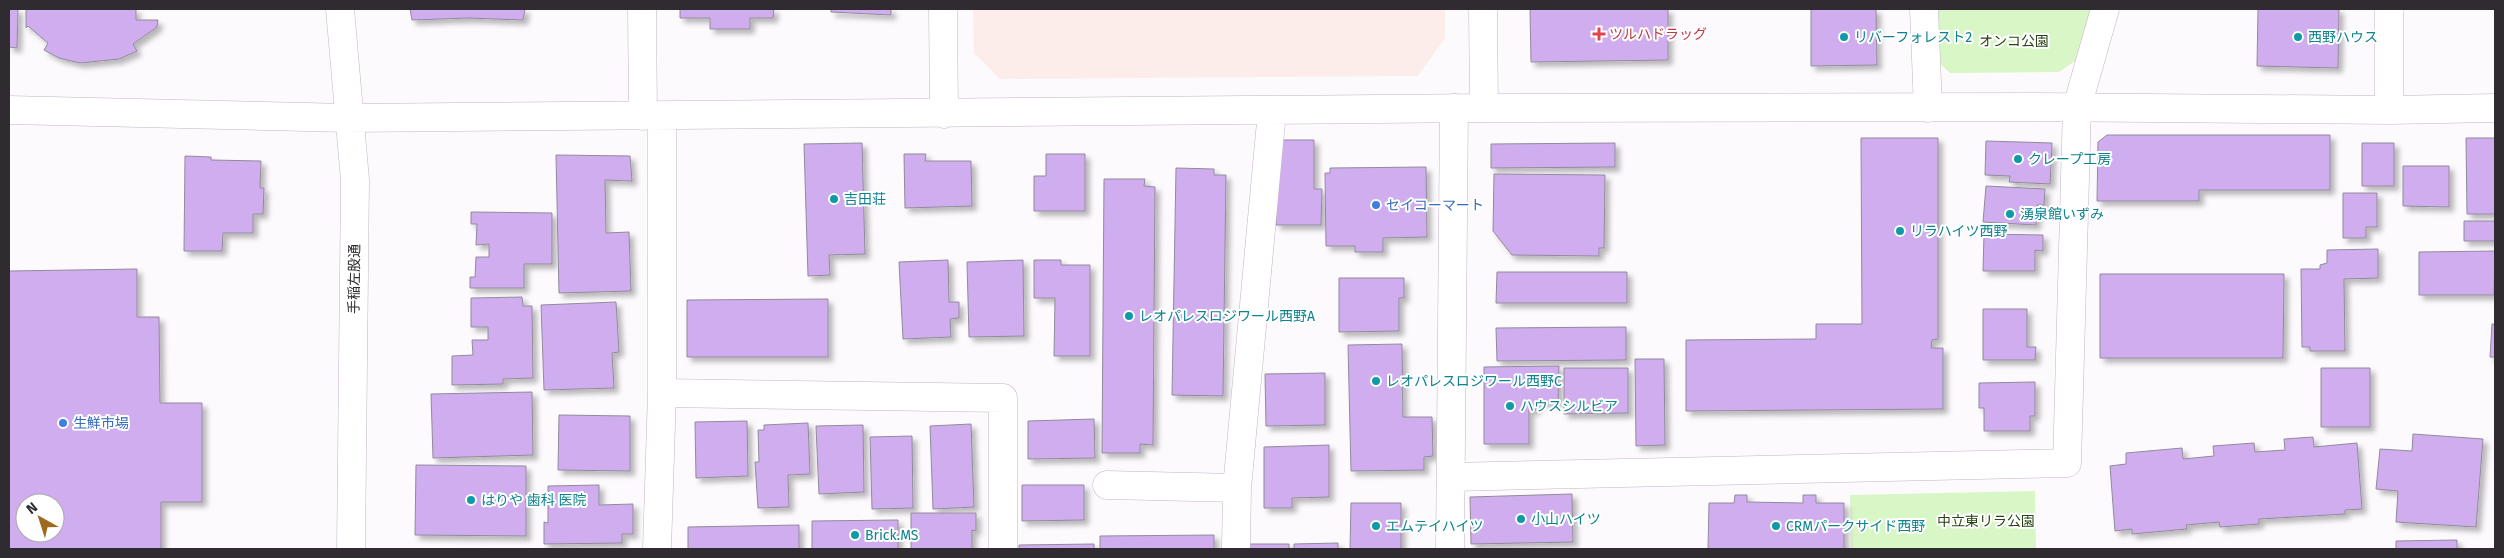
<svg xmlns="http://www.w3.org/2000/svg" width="2504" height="558" font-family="'Fira Sans','Noto Sans JP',sans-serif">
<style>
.commercial{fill:#fdedea}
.green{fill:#d9f6c7}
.building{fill:#cfadef;stroke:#928a9b;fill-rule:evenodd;filter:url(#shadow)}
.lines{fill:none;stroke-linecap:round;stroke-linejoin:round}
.minor-casing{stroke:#c2b4c5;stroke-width:29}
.minor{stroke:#fff;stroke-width:28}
.health-dot{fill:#e0444e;stroke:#fff;stroke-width:2}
.culture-dot{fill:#0f9aa8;stroke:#fff;stroke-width:2}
.shop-dot{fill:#3f7fe0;stroke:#fff;stroke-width:2}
.labels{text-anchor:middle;stroke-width:4;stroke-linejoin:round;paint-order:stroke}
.health-label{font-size:14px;fill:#be3a42;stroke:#fff;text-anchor:start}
.culture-label{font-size:14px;fill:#0d838f;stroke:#fff;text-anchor:start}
.park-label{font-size:14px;fill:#294214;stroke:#fff}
.shop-label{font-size:14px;fill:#366cbe;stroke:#fff;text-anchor:start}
.street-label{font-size:14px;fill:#302a31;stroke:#fff}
</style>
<defs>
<filter id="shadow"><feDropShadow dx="4.5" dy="4.5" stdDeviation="2.5" flood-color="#0004"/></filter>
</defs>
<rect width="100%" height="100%" fill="#fdfafd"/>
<!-- commercial -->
<path class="commercial" d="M973,9H1445V38L1418,76L1000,79L974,53Z"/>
<!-- green -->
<path class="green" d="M1938,9H2091L2075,61L2059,72L1950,73L1937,61Z
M2035,491L2036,549H1851L1850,495Z"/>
<!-- building -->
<path class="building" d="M9,9H18L17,48L9,47Z
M26,9H136V20H158L157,27L133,44L137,51L119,59L80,63L59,58L44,50L48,43L28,26L26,28Z
M410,9H525L523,20L468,18L412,20Z
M680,9H774L773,18H750V29H710V18H680Z
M831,9H891V15L831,12Z
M1530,9H1668V60L1531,62Z
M1811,9H1876L1877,65L1811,66Z
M2258,9H2339L2338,68L2257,66Z
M2107,135H2330V190H2199V201H2097L2098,142Z
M1861,138H1938V339L1932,340L1931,348H1943V409L1686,411V340L1816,339V324H1862Z
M2466,138H2495V214H2467Z
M1276,140H1314V189H1322L1321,225H1276Z
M1986,141L2052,143L2050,184L2009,182L2010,176L1985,175Z
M862,143L865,254L829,255L830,275L808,276L804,144Z
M1615,143V167L1491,168V144Z
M2362,143H2394V186H2362Z
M904,154H926L925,161H971L972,206L905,208Z
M1046,154H1085V211H1034V176H1046Z
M556,155L630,156L632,181L605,180L606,233L629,232L631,291L559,293Z
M185,156L211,157V160L261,161L260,188H264L263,214H253V233H223L222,251H184Z
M2403,166H2449V207L2403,206Z
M1426,167L1427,237L1383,238V252H1355V246H1326L1325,173H1330V168Z
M1176,168L1214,169V175H1226L1223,396L1172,395Z
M1494,174L1605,175L1604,248H1599V256L1512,255L1493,231Z
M1104,179H1145L1144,186L1155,187L1153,445L1140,444V453H1102Z
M1986,186L2045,189L2044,205H2037L2036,225L1983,222Z
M2343,193H2377V227H2366V238H2343Z
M471,212L552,213V264H524V288H470V277H475L476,257H489V244L476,245L477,224H471Z
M2464,221H2495V241H2464Z
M1984,234L2043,235V251L2035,250V271H1983Z
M2378,249V278L2344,279L2345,351H2310V347H2302L2301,269H2320V265L2327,263V250Z
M2495,251L2494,295H2419V252Z
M948,260L949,302H959V318L950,319L951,337L903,339L899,262Z
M1023,260L1024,336L969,337L967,262Z
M1034,260H1061V265H1090V356H1054L1055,298H1034Z
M137,269V317H159L160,403H202V502H161V549H9V271ZM25,503H55V533H25Z
M1497,272H1627V303H1496Z
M2100,274H2284L2283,358H2100Z
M1339,278H1404V298H1399V331L1339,332Z
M522,297L523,306H532L533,378L503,379V384L452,385V356L473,355L472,340H488V327H471V298Z
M828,299V357H687V300Z
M616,302L619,352L612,353L614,388L544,390L541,305Z
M1983,309H2027V347H2036L2035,360H1983Z
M2492,324H2495V357H2490Z
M1626,327V360L1497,361L1496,328Z
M1402,344L1403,417H1432L1433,456L1424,457V470L1351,471L1348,345Z
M1635,359H1664L1665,445L1636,446Z
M1559,366L1558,403L1536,402V410H1529V444H1484V367Z
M1564,368H1628V413L1564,414Z
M2321,368H2370V427H2321Z
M1325,373V425L1266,426L1265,374Z
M2035,382V416H2030V431H1984V408H1979V383Z
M532,392L533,455L433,458L431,394Z
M559,415L630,416V471L558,470Z
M1094,419L1095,458L1028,459V421Z
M747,421L748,476L696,478L695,422Z
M808,423L810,474L788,475L789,507L758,508L755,462H759L758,430H764V425Z
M971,424L974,507L933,509L930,426Z
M863,425L864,492L819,494L816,426Z
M2413,434L2483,439L2476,527L2396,522L2398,491L2376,489L2380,449L2412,451Z
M912,436L913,508L872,509L870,437Z
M2313,437L2314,447L2357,443L2362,509L2345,510V514L2259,519V524L2220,527L2219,522L2186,525L2187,529L2132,534V529L2115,531L2110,466L2126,464V453L2182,448L2183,459L2214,456L2213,446L2254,443L2255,452L2285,450L2284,439Z
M1329,445V497L1292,498V508H1264V447Z
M416,465L526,466V536L415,535Z
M599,485V505L633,504V534H622V543L544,544V522L548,523V486Z
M1022,485H1084V520L1022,521Z
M1572,494L1573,542L1471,544L1470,497Z
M1735,495H1747V502L1803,503V495H1816V503H1844V549H1708L1709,503H1734Z
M1351,503H1401V549H1350Z
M911,513H976V531L972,530V549H911Z
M898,520V549H812V521Z
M799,525V549H688V527Z
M1214,535V549H1100V536Z
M2457,540V549H2396V541Z
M1338,543V549H1294V544Z
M1094,544V549H1019V545Z
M1249,544H1289V549H1250Z"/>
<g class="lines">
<!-- minor casing -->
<g class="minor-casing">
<path id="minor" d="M340,9L355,180L351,549
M642,9L643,116
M943,9L944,114
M1483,9L1484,108
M1924,9L1928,108
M2389,9V110
M9,110L348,118L1484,108L2036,107L2389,110L2495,108
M662,393L1003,398V549
M1451,477L2067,463L2077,107L2105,9
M1107,485L1237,488
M657,549L662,393V116
M1236,549L1237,488L1272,111
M1450,549L1454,108"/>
</g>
<!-- minor -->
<use href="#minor" class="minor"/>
</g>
<!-- markers -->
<path class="health-dot" d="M1596.5 26.5h5v5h5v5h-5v5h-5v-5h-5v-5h5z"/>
<g class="culture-dot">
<circle cx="1844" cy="37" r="5"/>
<circle cx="2298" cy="37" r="5"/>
<circle cx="2018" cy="159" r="5"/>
<circle cx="834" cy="199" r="5"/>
<circle cx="2010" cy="214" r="5"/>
<circle cx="1900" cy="231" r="5"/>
<circle cx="1129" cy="316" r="5"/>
<circle cx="1376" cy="381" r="5"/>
<circle cx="1510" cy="406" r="5"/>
<circle cx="471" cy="500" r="5"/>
<circle cx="1521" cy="519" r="5"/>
<circle cx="1376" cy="526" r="5"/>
<circle cx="1776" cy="526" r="5"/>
<circle cx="855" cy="535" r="5"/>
</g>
<g class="shop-dot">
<circle cx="1376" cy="205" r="5"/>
<circle cx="63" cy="423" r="5"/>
</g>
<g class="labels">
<!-- health labels -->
<g class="health-label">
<text x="1609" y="39">ツルハドラッグ</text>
</g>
<!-- culture labels -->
<g class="culture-label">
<text x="1854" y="42">リバーフォレスト2</text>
<text x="2308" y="42">西野ハウス</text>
<text x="2028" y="164">クレープ工房</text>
<text x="844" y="204">吉田荘</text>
<text x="2020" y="219">湧泉館いずみ</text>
<text x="1910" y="236">リラハイツ西野</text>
<text x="1139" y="321">レオパレスロジワール西野A</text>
<text x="1386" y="386">レオパレスロジワール西野C</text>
<text x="1520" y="411">ハウスシルビア</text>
<text x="481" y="505">はりや 歯科 医院</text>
<text x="1531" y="524">小山ハイツ</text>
<text x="1386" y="531">エムテイハイツ</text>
<text x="1786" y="531">CRMパークサイド西野</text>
<text x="865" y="540">Brick.MS</text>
</g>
<!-- park labels -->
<g class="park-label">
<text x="2014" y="46">オンコ公園</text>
<text x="1986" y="526">中立東リラ公園</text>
</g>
<!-- shop labels -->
<g class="shop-label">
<text x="1386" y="210">セイコーマート</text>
<text x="73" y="428">生鮮市場</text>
</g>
<!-- street labels -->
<g class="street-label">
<text transform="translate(354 279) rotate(-89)" y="5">手稲左股通</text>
</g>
</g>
<!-- border -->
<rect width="2504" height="558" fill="none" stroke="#302a31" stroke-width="20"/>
<!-- north arrow -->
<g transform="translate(40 518) rotate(321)"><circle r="24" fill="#ffffff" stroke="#acaaad"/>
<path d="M0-4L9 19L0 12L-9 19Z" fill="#9d6a20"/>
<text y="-8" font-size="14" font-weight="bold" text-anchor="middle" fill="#302a31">N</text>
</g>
</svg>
